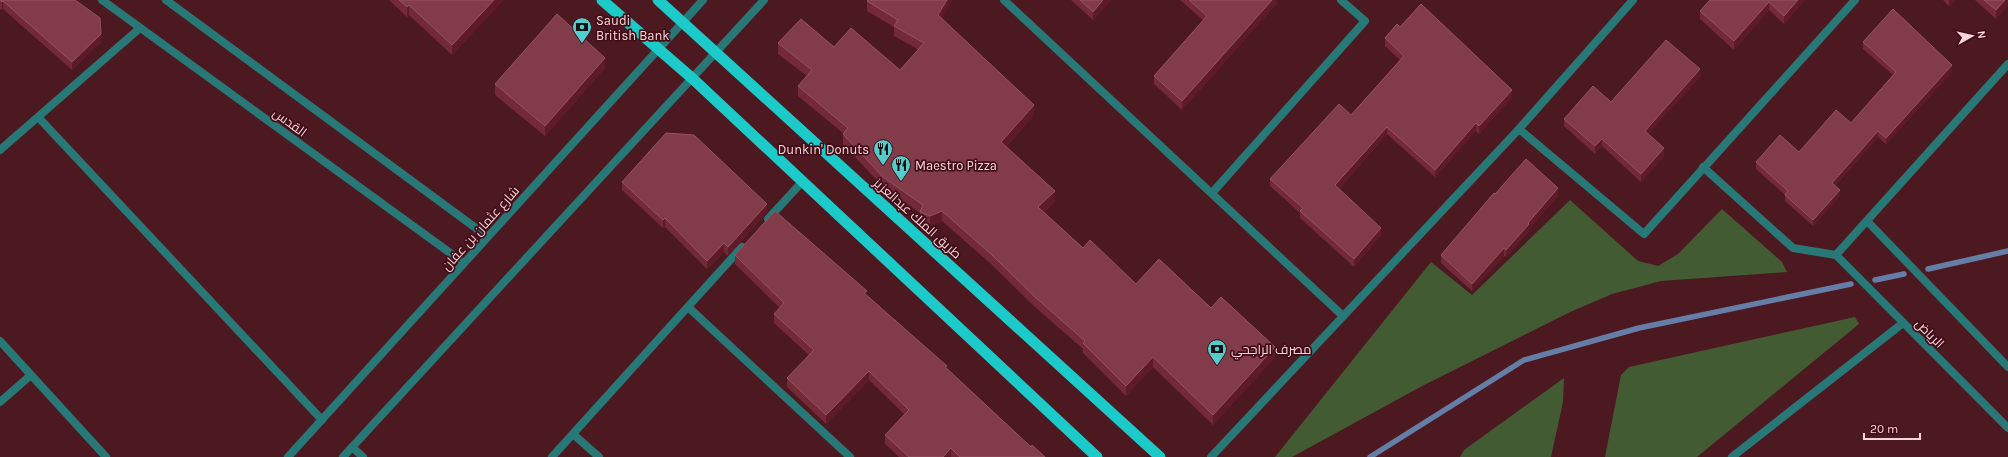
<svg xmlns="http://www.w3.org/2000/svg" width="2008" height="457" font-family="Karla,Cairo,sans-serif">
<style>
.green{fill:#425b32}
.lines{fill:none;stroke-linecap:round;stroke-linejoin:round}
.stream{stroke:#657ea8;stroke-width:5.5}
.minor{stroke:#277877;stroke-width:8}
.tertiary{stroke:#277877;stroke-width:8}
.trunk{stroke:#1ccbc9;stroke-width:11}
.wall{fill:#742937}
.shaded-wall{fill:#5e1b27}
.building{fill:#823b48;stroke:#95545f}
.labels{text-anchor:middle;stroke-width:3.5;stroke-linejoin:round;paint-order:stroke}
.poi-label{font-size:13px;fill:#f8d5d7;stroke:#410e18;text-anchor:start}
.street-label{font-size:13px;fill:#f8d5d7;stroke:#410e18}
</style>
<rect width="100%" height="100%" fill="#4d1921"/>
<!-- green -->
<path class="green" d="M1570,200L1638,261L1658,266L1678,254L1722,209L1782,262L1787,272L1661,281L1612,294L1568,313L1424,385L1292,457H1275L1431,262L1472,295Z
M1855,317L1859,324L1697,457H1605L1621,375L1629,367Z
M1564,378L1563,402L1551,457H1460L1464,450Z"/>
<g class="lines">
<!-- stream -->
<path class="stream" d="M1928,269L2008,251
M1875,280L1904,274
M1370,457L1524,360L1639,328L1851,284"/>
<!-- minor -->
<path class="minor" d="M1004,0L1343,316
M38,117L322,420
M1519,129L1644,234L1855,0
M0,150L140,28
M1703,167L1793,248L1836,255
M1212,193L1365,21L1341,0
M768,219L802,182
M688,307L850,457
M0,341L106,457
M0,402L31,375
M573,434L599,457
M352,447L363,457
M552,457L742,247
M1211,457L1519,129L1633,0
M1732,457L1903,323"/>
<!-- tertiary -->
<path class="tertiary" d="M102,0L464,263
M166,0L488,237
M2008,64L1836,255L2008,428
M1867,221L2008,367
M288,457L703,0
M343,457L764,0"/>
<!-- trunk -->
<path class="trunk" d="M602,0L693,79L1097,457
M658,0L1160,457"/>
</g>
<!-- wall -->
<path class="wall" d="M0,0H75L101,42L72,70L3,9L2,10L0,9Z
M389,0H503L452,55L409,15L407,17Z
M1071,0H1111L1093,20Z
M1180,0H1277V3L1182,110L1154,84V76L1203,20Z
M1710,0H1805L1784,24L1769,10L1734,50L1700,19V11Z
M1943,0H1955L1949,6Z
M1975,0H2008V5L1996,19Z
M867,1L942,18L1034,115L1006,147L1055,201L1044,212L1083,248L1136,284L1211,308L1275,357L1213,425L1153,367L1126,396L1083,353V349L1035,307L991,264L942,221L930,226L920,222V213L883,187L843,144V133L798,96V86L807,76L778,54V43L834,47L900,70L919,50L894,36V27L867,11Z
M1400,27L1512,97L1479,134L1476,131L1435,177L1387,134L1339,189L1381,235L1354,267L1300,218V213L1270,186V179L1351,115L1400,60L1385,46V38Z
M1863,42L1952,72L1886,144L1878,137L1835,186L1840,196L1813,226L1785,201V195L1756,169V162L1799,152L1851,123L1893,75L1863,49Z
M605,68L545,136L495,95V84Z
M1700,77L1648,134L1664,156L1641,182L1602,146L1595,154L1564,126V119L1611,102Z
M622,182L767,212L728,256L724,252L707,269L665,227L663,228L622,190Z
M1495,194L1558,196L1529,229V231L1506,257L1504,256L1472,291L1441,263V255Z
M735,255L867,295L947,368L1031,447L1045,457H899L885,444V435L904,414L869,380L826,424L787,387V378L809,355L774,323V314L780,308L735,264Z"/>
<!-- shaded-wall -->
<path class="shaded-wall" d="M494,0H503L452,55V45Z
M947,0H953L938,25V15Z
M1103,0H1111L1093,20V12Z
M1272,0H1277V3L1182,110V101Z
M1798,0H1805L1784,24V16Z
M1949,0H1955L1949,6Z
M2005,0H2008V5L1996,19V10Z
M3,1V9L2,10V2Z
M1769,2V10L1734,50V41Z
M409,5V15L407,17V7Z
M101,34V42L72,70V62Z
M605,58V68L545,136V126Z
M1952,65V72L1886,144V138Z
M1700,69V77L1645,138V131Z
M1512,90V97L1479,134V126Z
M1034,105V115L1001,152V142Z
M1476,123V131L1435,177V170Z
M1387,127V134L1335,193V185Z
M1878,131V137L1832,189V183Z
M1602,139V146L1595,154V146Z
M1664,148V156L1641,182V174Z
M1558,188V196L1529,229V231L1506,257V250L1528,223Z
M1840,190V196L1813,226V220Z
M1055,191V201L1038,217V207Z
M767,204V212L728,256V247Z
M942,211V221L930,226V216Z
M665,218V227L663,228V220Z
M1381,228V235L1354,267V259Z
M724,243V252L707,269V261Z
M1504,248V256L1472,291V284Z
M1275,347V357L1213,425V415Z
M1153,357V367L1126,396V386Z
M869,371V380L826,424V415Z
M951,448V457H943Z"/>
<!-- building -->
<path class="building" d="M0,0H75L100,18L101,34L72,62L3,1L2,2Z
M399,0H494L452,45L409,5L407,7Z
M868,0H947L938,15L1034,105L1001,142L1055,191L1038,207L1083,248L1090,240L1136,284L1159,259L1211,308L1221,297L1275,347L1213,415L1153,357L1126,386L1083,343L1085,341L1035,297L991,254L942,211L930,216L920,212L923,205L883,177L843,134L848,128L798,86L812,70L778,43L801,19L834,47L851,28L900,70L924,43L894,26L898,20L867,1Z
M1080,0H1103L1093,12Z
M1189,0H1272L1182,101L1154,76L1207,16Z
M1710,0H1798L1784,16L1769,2L1734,41L1700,11Z
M1984,0H2005L1996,10Z
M1421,4L1512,90L1479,126L1476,123L1435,170L1387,127L1335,185L1381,228L1354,259L1300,211L1303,208L1270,179L1339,104L1351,115L1404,56L1385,38L1397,24L1400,27Z
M1893,9L1952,65L1886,138L1878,131L1832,183L1840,190L1813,220L1785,195L1788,191L1756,162L1780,135L1799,152L1836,110L1851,123L1896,72L1863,42Z
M557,14L605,58L545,126L495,84Z
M1666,40L1700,69L1645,131L1664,148L1641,174L1602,139L1595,146L1564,119L1593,86L1611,102Z
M666,133L694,135L767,204L728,247L724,243L707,261L665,218L663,220L622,182Z
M1526,159L1558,188L1528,223L1529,224L1506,250L1504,248L1472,284L1441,255L1494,193L1495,194Z
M775,211L867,291L864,293L947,366L945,367L1031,447L1032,445L1045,457H960L951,448L943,457H909L885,435L909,410L869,371L826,415L787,378L814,350L774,314L784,303L735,255Z"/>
<!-- icons -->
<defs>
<g id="bank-pin" transform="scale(1)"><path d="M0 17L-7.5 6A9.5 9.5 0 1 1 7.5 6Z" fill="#53cdcb" stroke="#410e18"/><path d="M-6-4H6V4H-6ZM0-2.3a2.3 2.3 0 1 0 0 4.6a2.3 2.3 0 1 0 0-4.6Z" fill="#111"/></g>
<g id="restaurant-pin" transform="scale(1)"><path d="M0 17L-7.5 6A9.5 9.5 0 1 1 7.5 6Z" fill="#53cdcb" stroke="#410e18"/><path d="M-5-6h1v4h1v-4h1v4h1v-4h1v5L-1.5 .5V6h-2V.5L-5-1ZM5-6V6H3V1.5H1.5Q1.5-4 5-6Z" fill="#111"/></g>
</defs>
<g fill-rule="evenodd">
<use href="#bank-pin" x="582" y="27"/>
<use href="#restaurant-pin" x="883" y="149"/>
<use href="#restaurant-pin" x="901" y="165"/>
<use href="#bank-pin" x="1217" y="349"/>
</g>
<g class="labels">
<!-- poi labels -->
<g class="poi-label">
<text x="596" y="25">Saudi<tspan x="596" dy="15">British Bank</tspan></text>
<text x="869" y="154" text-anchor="end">Dunkin' Donuts</text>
<text x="915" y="170">Maestro Pizza</text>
<text x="1231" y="354">مصرف الراجحي</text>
</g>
<!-- street labels -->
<g class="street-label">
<text transform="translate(290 122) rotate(36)" y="5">القدس</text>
<text transform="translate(918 218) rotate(42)" y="5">طريق الملك عبدالعزيز</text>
<text transform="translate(480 228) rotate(-48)" y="5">شارع عثمان بن عفان</text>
<text transform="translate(1930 333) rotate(45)" y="5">الرياض</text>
</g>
</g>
<!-- north arrow -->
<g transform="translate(1972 36) rotate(82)" stroke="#410e18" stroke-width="3" paint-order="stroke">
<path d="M0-3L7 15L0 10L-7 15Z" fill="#f8d5d7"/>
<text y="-6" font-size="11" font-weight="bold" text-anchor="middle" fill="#f8d5d7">N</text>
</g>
<!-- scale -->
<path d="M1864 433v6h56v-6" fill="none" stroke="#f8d5d7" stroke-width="2"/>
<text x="1870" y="433" font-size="12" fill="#f8d5d7" stroke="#410e18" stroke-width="3" paint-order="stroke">20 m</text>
</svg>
